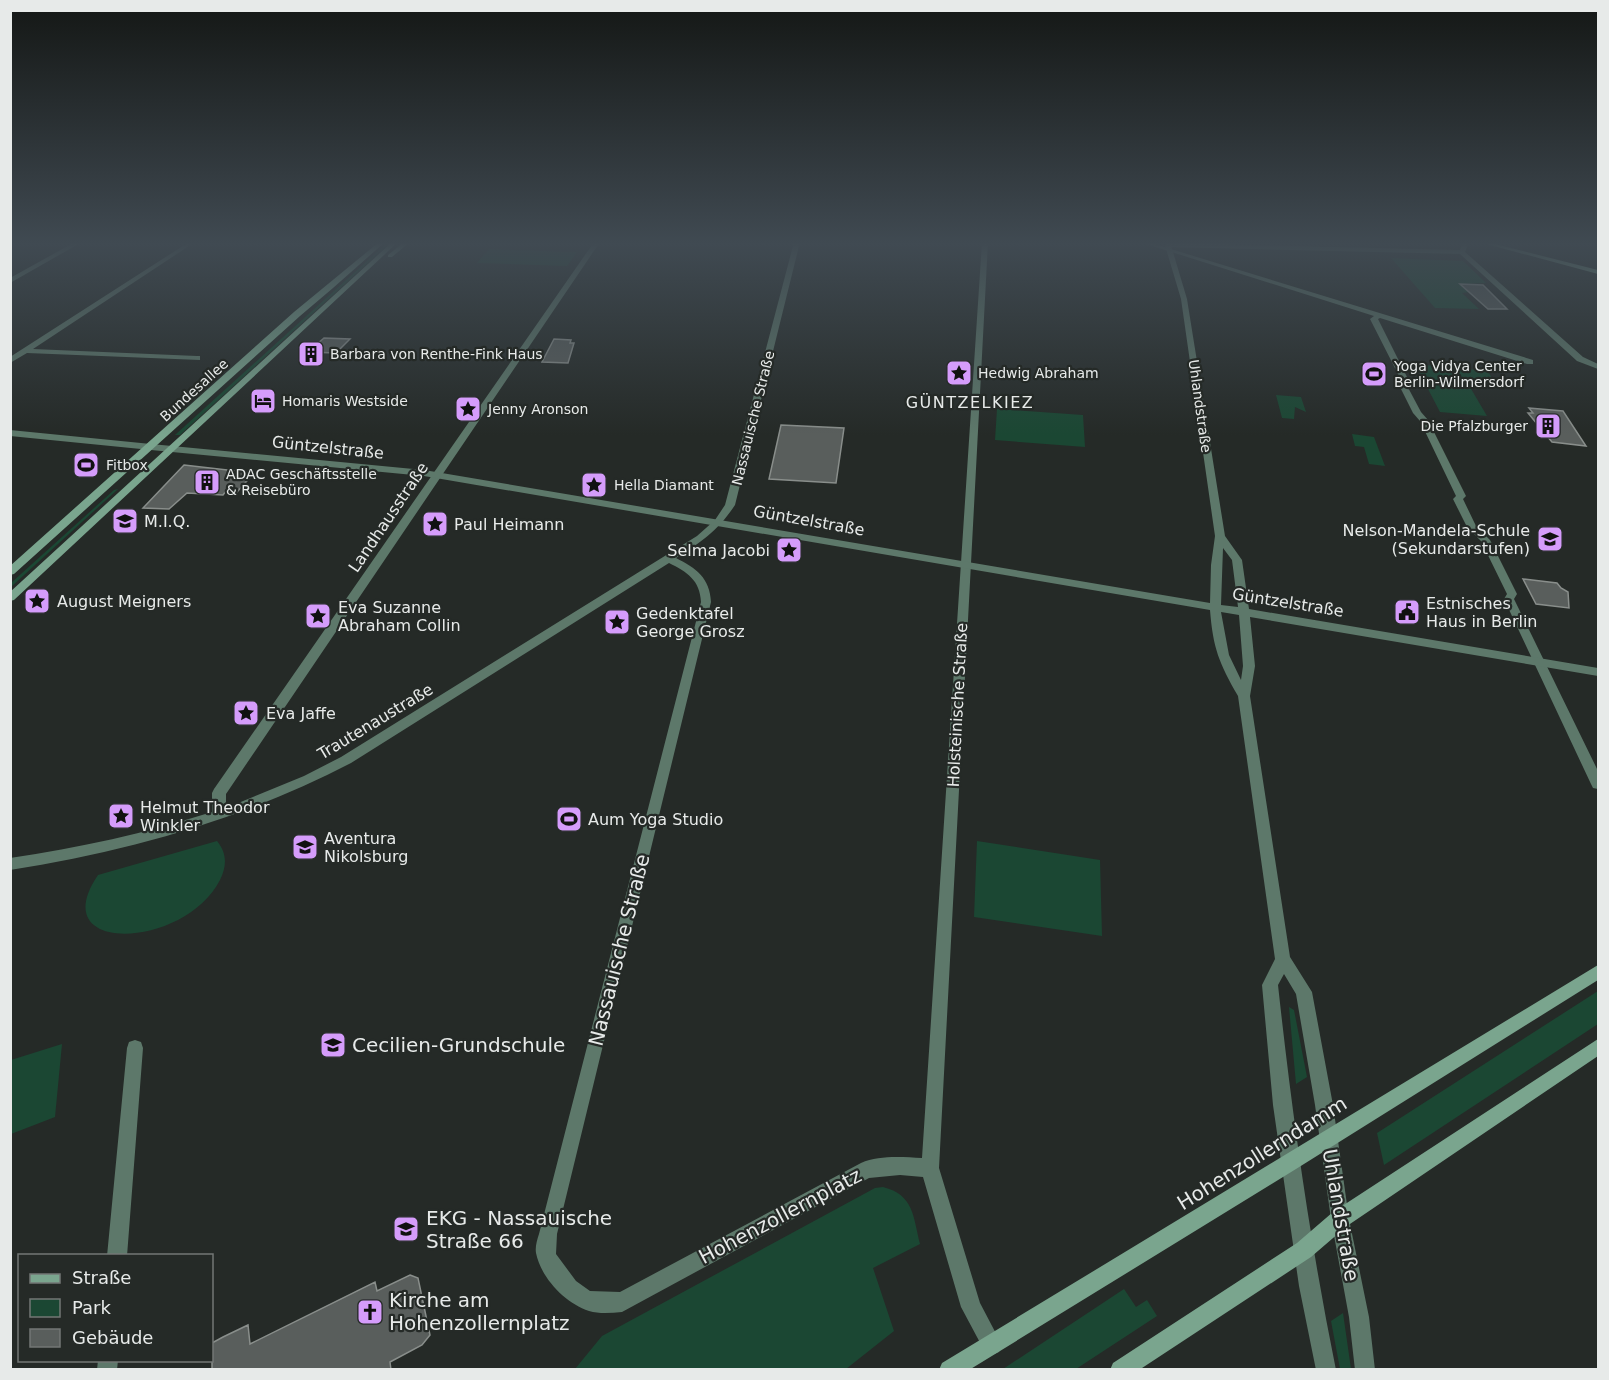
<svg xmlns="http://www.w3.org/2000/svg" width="1609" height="1380" font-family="'DejaVu Sans',sans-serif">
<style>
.green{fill:#1b4733}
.building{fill:#595e5c;stroke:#898e8b;stroke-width:1.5}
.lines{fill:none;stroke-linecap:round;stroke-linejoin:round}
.minor{fill:#5d786a;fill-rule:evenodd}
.tertiary{fill:#5d786a;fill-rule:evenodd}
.secondary{fill:#7aa58e;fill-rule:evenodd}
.labels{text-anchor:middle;stroke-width:4.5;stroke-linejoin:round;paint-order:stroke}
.far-poi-label{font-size:14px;fill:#e7eae9;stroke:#252a27;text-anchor:start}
.far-street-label{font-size:14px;fill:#e7eae9;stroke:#252a27}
.far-quarter-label{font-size:16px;letter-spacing:1.5px;fill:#e7eae9;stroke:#252a27}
.street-label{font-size:16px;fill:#e7eae9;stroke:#252a27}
.poi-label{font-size:16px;fill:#e7eae9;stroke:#252a27;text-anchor:start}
.near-street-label{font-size:20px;fill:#e7eae9;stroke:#252a27}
.near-poi-label{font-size:20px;fill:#e7eae9;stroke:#252a27;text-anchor:start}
</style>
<rect width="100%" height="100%" fill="#252a27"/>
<!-- green -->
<path class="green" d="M388,242H391L180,435H175Z
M489,249L569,252H577L567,266L477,263Z
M1391,258L1463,261L1486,283L1461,284L1469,292L1462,293L1479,309L1435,308Z
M1415,364L1488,371L1495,384L1467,382L1487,416L1440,412Z
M1276,395L1301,397L1306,412L1295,407L1294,419L1282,418Z
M997,409L1083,415L1085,447L995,440Z
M1352,434L1374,437L1385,466L1369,464L1364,447L1355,446Z
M118,489L117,490L11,587V583L114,490Z
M217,841C227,853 227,866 220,880C185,949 43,956 98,875Z
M977,841L1100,860L1102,936L974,917Z
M1598,991V1024L1384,1165L1377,1133Z
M1289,1007L1294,1010L1307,1077L1296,1084Z
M62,1044L55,1117L11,1134V1060Z
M883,1187C914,1195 913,1216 920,1244L873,1268L894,1331L846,1369H575L602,1336L875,1188Z
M1124,1289L1136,1307L1147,1300L1157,1316L1076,1369H1003Z
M1343,1313L1351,1369H1340L1331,1321Z"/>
<!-- building -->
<path class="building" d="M1460,284L1483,285L1507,309H1488Z
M324,338L350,339L336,353L308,352Z
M554,339L571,340L570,343H574L568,363L542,362Z
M1529,408L1563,411L1586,446L1552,442L1528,413H1533Z
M781,425L844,428L836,483L769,479Z
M184,465L254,473L237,492L226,491L223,495L187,493L169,509L143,508Z
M1523,579L1557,583L1561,588L1568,592L1569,608L1536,604Z
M410,1275L418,1278L430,1335L422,1345L390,1362L391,1370H212V1343L223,1337L248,1325L250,1344L375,1282L377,1291Z"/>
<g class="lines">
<!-- minor -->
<path class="minor" d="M75,242H82L10,283V278Z
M189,242H195L33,349L197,356H200V360L27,353L10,363V357Z
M594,242H600L226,794V808L304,776L341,757L697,536L715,520L725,505L794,242H800L735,505C718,531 701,542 676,558C696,568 710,578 711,602L557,1234L556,1254L576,1281L590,1291L620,1292L861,1163C879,1155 902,1157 922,1158L982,242H988L939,1168L980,1303L1002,1345L999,1352L992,1355L985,1352L961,1307L923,1177L900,1175L869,1178L622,1312C611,1313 599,1314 589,1311C565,1303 541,1278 536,1253C535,1247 537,1240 539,1234L701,602C700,580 687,572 669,563L351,763C244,819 129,851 10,870V858C79,848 146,833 212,812V793L214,789Z
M1140,242H1148L1533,360V364H1527L1380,318L1378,319L1407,377L1404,380L1421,412L1428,420L1466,496L1463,499L1476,526L1490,540L1517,594L1514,599L1598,771V789L1593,788L1591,784L1504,599L1507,594L1481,541L1467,527L1453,499L1456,496L1420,421L1413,413L1396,379L1399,376L1370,319L1374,316Z
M1463,242H1469L1465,252L1583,357L1598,364V369L1577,361L1460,254L1169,247L1166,245L1169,243L1460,250Z
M10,430L151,444L155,447L151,450L10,436Z
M135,1040L141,1042L143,1048L127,1256H107L127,1048L129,1042Z
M98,1360H118L117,1370H97Z"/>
<!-- tertiary -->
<path class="tertiary" d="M1164,242H1170L1187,299L1225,536L1242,560L1249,609L1598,668V676L1250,617L1255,666L1250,696L1290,957L1312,992L1333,1105L1349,1219L1369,1317L1375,1370H1355L1349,1317L1331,1219L1315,1105L1296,994L1284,974L1278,985C1292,1114 1310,1242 1336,1370H1316L1299,1286L1273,1105L1262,985L1275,959L1238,696C1219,663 1213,648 1210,610L424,476L151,450L147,447L151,444L424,470L1210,603L1211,565L1215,536L1181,299ZM1223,548L1232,560L1238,607L1221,605ZM1221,612L1239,615L1243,666L1241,680L1229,655Z"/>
<!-- secondary -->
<path class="secondary" d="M379,242H385L333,288L300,316L14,574L10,575V566L294,312Z
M392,242H398L14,600L10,601V592Z
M404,242H410L392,257H388V255Z
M1479,242H1487L1598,270V274Z
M1598,965V980L1296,1169L969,1370H939L942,1363Z
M1598,1039V1056L1347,1226L1311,1257L1139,1370H1110L1113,1363L1297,1243L1333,1212Z"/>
</g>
<!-- sky -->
<linearGradient id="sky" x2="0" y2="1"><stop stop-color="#141715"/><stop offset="0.56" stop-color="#404a52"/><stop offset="1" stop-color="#404a52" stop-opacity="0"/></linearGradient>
<rect width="1609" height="435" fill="url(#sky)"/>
<!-- icons -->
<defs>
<g id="building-square" transform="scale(1.35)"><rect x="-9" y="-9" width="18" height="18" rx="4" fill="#d59cfb" stroke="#252a27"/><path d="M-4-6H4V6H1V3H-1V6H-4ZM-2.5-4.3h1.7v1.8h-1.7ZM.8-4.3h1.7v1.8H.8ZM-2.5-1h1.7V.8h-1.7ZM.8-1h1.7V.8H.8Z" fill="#111"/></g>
<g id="sight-square" transform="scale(1.35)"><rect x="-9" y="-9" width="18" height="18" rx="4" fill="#d59cfb" stroke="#252a27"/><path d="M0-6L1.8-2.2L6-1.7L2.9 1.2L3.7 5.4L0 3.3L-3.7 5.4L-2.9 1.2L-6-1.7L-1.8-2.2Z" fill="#111"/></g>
<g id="stadium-square" transform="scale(1.35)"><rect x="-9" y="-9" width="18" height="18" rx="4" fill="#d59cfb" stroke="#252a27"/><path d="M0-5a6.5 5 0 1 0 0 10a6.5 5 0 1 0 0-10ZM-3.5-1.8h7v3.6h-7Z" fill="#111"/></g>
<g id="hotel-square" transform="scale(1.35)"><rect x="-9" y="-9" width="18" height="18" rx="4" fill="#d59cfb" stroke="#252a27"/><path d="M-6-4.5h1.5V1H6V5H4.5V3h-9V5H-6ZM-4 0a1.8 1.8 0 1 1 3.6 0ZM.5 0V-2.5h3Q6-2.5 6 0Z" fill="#111"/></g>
<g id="school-square" transform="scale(1.35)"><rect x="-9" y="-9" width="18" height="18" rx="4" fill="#d59cfb" stroke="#252a27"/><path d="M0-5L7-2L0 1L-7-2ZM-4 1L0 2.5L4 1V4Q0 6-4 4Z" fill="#111"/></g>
<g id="civic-square" transform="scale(1.35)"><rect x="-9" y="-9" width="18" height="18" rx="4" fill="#d59cfb" stroke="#252a27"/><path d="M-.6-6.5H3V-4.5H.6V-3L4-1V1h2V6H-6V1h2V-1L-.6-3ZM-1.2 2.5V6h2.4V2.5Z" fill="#111"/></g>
<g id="church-square" transform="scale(1.35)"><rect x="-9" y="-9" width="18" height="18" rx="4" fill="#d59cfb" stroke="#252a27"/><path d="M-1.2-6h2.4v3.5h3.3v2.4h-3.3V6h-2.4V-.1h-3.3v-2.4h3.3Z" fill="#111"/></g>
</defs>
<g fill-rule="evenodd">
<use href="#building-square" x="311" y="354"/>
<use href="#sight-square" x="959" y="373"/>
<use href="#stadium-square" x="1374" y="374"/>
<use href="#hotel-square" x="263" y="401"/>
<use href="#sight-square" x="468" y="409"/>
<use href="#building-square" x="1548" y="426"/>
<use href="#stadium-square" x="86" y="465"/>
<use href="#building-square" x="207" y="482"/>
<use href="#sight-square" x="594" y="485"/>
<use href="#school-square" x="125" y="521"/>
<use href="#sight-square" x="435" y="524"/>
<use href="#school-square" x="1550" y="539"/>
<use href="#sight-square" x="789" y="550"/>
<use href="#sight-square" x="37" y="601"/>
<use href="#civic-square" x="1407" y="612"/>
<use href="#sight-square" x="318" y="616"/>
<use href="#sight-square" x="617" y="622"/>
<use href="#sight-square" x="246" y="713"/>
<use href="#sight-square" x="121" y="816"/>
<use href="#stadium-square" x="569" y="819"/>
<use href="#school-square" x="305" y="847"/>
<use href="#school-square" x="333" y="1045"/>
<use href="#school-square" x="406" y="1229"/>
<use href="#church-square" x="370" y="1312"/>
</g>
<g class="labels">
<!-- far-poi labels -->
<g class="far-poi-label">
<text x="330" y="359">Barbara von Renthe-Fink Haus</text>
<text x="1394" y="371">Yoga Vidya Center<tspan x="1394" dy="16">Berlin-Wilmersdorf</tspan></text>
<text x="978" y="378">Hedwig Abraham</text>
<text x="282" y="406">Homaris Westside</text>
<text x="488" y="414">Jenny Aronson</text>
<text x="1528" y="431" text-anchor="end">Die Pfalzburger</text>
<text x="106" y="470">Fitbox</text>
<text x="226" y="479">ADAC Geschäftsstelle<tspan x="226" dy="16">&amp; Reisebüro</tspan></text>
<text x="614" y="490">Hella Diamant</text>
</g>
<!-- far-street labels -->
<g class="far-street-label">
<text transform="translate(194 390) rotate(-42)" y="5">Bundesallee</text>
<text transform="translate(1200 406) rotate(82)" y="5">Uhlandstraße</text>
<text transform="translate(753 418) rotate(-76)" y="5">Nassauische Straße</text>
</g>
<!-- far-quarter labels -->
<g class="far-quarter-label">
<text x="970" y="408">GÜNTZELKIEZ</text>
</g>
<!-- street labels -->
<g class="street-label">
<text transform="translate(328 447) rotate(6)" y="6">Güntzelstraße</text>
<text transform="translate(388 517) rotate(-56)" y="6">Landhausstraße</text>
<text transform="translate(809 520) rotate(10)" y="6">Güntzelstraße</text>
<text transform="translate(1288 602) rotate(9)" y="6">Güntzelstraße</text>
<text transform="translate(957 705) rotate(-87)" y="6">Holsteinische Straße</text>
<text transform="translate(375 721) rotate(-31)" y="6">Trautenaustraße</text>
</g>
<!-- poi labels -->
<g class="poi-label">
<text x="144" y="527">M.I.Q.</text>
<text x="454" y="530">Paul Heimann</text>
<text x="1530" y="536" text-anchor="end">Nelson-Mandela-Schule<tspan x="1530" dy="18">(Sekundarstufen)</tspan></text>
<text x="770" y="556" text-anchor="end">Selma Jacobi</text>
<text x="57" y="607">August Meigners</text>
<text x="1426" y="609">Estnisches<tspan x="1426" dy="18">Haus in Berlin</tspan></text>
<text x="338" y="613">Eva Suzanne<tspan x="338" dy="18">Abraham Collin</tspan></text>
<text x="636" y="619">Gedenktafel<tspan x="636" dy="18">George Grosz</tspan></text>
<text x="266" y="719">Eva Jaffe</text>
<text x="140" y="813">Helmut Theodor<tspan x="140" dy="18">Winkler</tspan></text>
<text x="588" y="825">Aum Yoga Studio</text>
<text x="324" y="844">Aventura<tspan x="324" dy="18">Nikolsburg</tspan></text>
</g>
<!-- near-street labels -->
<g class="near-street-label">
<text transform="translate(619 950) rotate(-76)" y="7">Nassauische Straße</text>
<text transform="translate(1262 1153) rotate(-32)" y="7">Hohenzollerndamm</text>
<text transform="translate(1341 1215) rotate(80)" y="7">Uhlandstraße</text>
<text transform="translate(780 1216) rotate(-28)" y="7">Hohenzollernplatz</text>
</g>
<!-- near-poi labels -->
<g class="near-poi-label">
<text x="352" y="1052">Cecilien-Grundschule</text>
<text x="426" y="1225">EKG - Nassauische<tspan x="426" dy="23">Straße 66</tspan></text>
<text x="389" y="1307">Kirche am<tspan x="389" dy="23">Hohenzollernplatz</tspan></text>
</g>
</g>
<!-- border -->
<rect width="1609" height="1380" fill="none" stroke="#e7eae9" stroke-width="24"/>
<!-- legend -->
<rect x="18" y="1254" width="195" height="108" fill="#252a27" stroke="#737775" stroke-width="1.5"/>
<rect x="30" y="1274" width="30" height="9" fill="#7aa58e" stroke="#737775" stroke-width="1.5"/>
<text x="72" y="1284" font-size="18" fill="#e7eae9">Straße</text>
<rect x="30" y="1299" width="30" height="18" fill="#1b4733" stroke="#737775" stroke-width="1.5"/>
<text x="72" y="1314" font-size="18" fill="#e7eae9">Park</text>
<rect x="30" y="1329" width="30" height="18" fill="#595e5c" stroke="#737775" stroke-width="1.5"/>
<text x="72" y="1344" font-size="18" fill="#e7eae9">Gebäude</text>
</svg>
